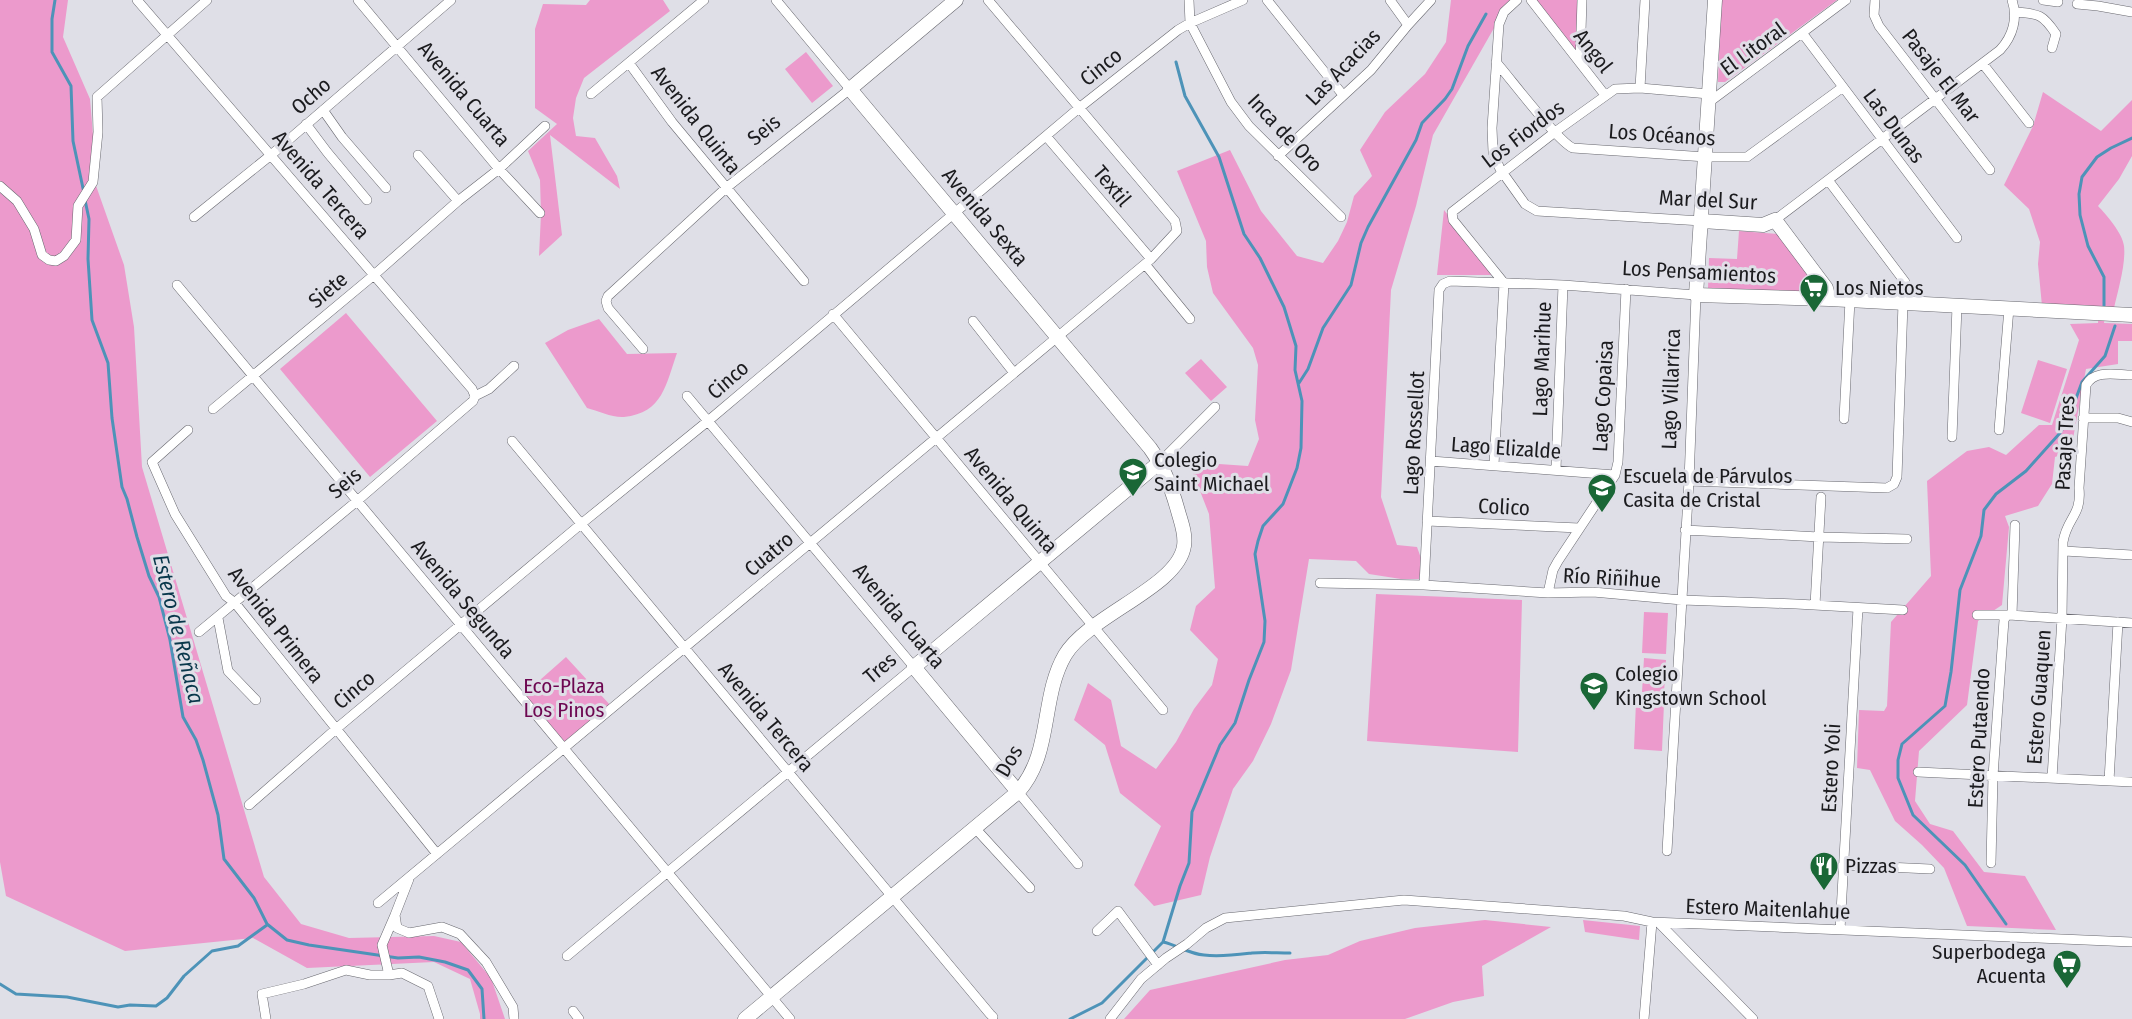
<svg xmlns="http://www.w3.org/2000/svg" width="2132" height="1019" font-family="'Fira Sans Condensed',sans-serif">
<style>
.green{fill:#ec9acc}
.lines{fill:none;stroke-linecap:round;stroke-linejoin:round}
.stream{stroke:#4d93b8;stroke-width:3}
.street-casing{stroke:#68686f;stroke-width:10}
.secondary-casing{stroke:#68686f;stroke-width:15}
.street{stroke:#fff;stroke-width:9}
.secondary{stroke:#fff;stroke-width:14}
.labels{text-anchor:middle;stroke-width:6;stroke-linejoin:round;paint-order:stroke}
.street-label{font-size:21px;fill:#1b1b1e;stroke:#dfdfe7}
.poi-label{font-size:21px;fill:#1b1b1e;stroke:#dfdfe7;text-anchor:start}
.park-label{font-size:21px;fill:#6d0751;stroke:#dfdfe7}
.water-label{font-size:22px;font-style:italic;fill:#09374b;stroke:#dfdfe7}
</style>
<rect width="100%" height="100%" fill="#dfdfe7"/>
<!-- green -->
<path class="green" d="M0,0H68L63,37L90,99L94,147V180L124,265L134,327L142,467L264,877L301,924L349,938L434,936L461,942L491,978L505,1019H480V1014L470,979L434,962L307,968L253,938L125,951L6,896L0,862Z
M590,0H663L670,11L584,78L576,98L573,118L576,136L595,138L617,176L620,189L550,135L562,235L539,256L541,214L540,180L528,151L557,124L535,108V29L543,4L586,5Z
M1451,0H1510L1433,135L1416,206L1391,290L1381,497L1397,545L1417,547L1422,561L1419,579H1401L1369,574L1356,561L1309,559L1291,670L1271,724L1253,761L1233,789L1210,857L1201,895L1154,906L1134,885L1161,826L1120,793L1105,745L1074,720L1088,683L1111,700L1121,746L1156,769L1176,742L1194,709L1212,685L1218,659L1190,630L1196,606L1215,588L1209,514L1193,473L1219,464L1248,466L1259,439L1255,420L1258,365L1253,348L1213,293L1207,267L1206,241L1177,171L1230,150L1261,211L1297,256L1323,263L1338,241L1347,222L1354,196L1372,176L1360,150L1385,112L1425,74L1446,42Z
M1535,0H1578L1576,51Z
M1721,0H1837L1725,82H1718Z
M806,52L833,86L812,103L785,69Z
M2043,92L2101,131L2132,100V156L2119,179L2098,206C2106,214 2123,234 2124,246C2126,264 2118,290 2114,308H2106L2104,323L2132,324V341H2118V364L2086,369L2072,444L2068,452L2055,457L2052,484L2038,506L2005,516L2009,527L2002,605L1978,621L1967,705L1919,751L1915,801L1930,824L1953,831L1984,872L2025,876L2056,930L1967,926L1944,868L1922,845L1895,821L1870,770L1857,768L1859,710L1884,711L1887,706L1891,622L1931,576L1927,481L1967,451L1989,447L2006,455L2039,425H2052L2079,340L2070,324L2098,323L2099,308L2042,306L2038,264L2040,242L2029,209L2004,185L2033,126Z
M1444,210L1495,275H1437Z
M1739,231L1778,234L1822,294L1708,288L1709,258L1737,259Z
M346,313L437,421L370,477L280,369Z
M599,319L627,354L677,353C666,384 663,413 624,417C613,418 598,411 587,408L545,343L568,330Z
M1201,359L1227,387L1211,401L1185,373Z
M2038,360L2067,369L2050,423L2021,413Z
M1376,594L1522,600L1518,752L1367,741Z
M1644,612L1668,613L1666,654L1642,653Z
M566,657L611,706L564,745L523,695Z
M1644,658L1666,660L1664,693L1642,692Z
M1636,702L1664,703L1662,751L1634,749Z
M1485,920L1551,927L1482,966L1484,996L1453,1002L1405,1019H1124L1150,990L1285,960L1328,955L1360,941L1415,928Z
M1583,920L1640,926L1639,940L1585,932Z"/>
<g class="lines">
<!-- stream -->
<path class="stream" d="M55,0L52,19V52L71,86L73,141L84,193
M85,200L89,219L88,259L92,320L108,363L112,418L122,487L127,499L137,537L149,576L159,597L170,640L183,717L196,740L203,760L218,815L224,859L254,898L267,924L287,940L309,945L398,958L419,957L445,962L468,970L482,989L484,1019
M2104,306V277L2088,246L2080,215L2079,194L2082,177L2097,157L2111,148L2132,138
M1299,383L1308,369L1323,328L1351,285L1361,243L1368,227L1416,140L1422,123L1445,99L1452,89L1468,46L1486,14
M2006,924L1965,865L1913,815L1898,778V760L1902,744L1945,706L1951,672L1960,590L1981,536L1984,510L1996,494L2026,471L2060,433L2068,420L2082,382L2105,356L2115,326
M1163,942C1177,945 1189,954 1204,955C1220,957 1235,955 1252,953C1264,952 1277,953 1290,953
M0,984L16,994L67,997L118,1007L130,1005L156,1006L167,998L184,976L212,951L238,946L267,925
M1070,1019L1102,1003L1163,942L1180,886L1189,863L1192,812L1220,745L1235,723L1249,680L1264,642L1265,621L1255,554L1258,541L1263,526L1283,504L1297,468L1301,448L1302,401L1295,370L1296,346L1284,307L1260,258L1244,234L1219,157L1185,96L1176,62"/>
<!-- street casing -->
<g class="street-casing">
<path id="street" d="M137,0L472,389L475,396
M358,0L499,169L540,213
M1189,0L1190,23L1231,102L1249,126L1341,217
M1267,0L1343,95
M1390,0L1408,25
M1517,0L1504,12L1499,24L1492,128L1493,152L1500,169L1525,204L1537,211L1702,221
M1531,0L1605,95
M1875,0L1874,15L1879,26L1990,170
M2043,0L2058,2
M2077,4L2098,6L2132,12
M2015,12C2038,14 2042,13 2056,34L2052,48
M1803,34L1957,238
M1496,62C1510,78 1558,142 1573,148L1706,157H1747L1843,87
M1580,62L1582,0
M629,63L672,122L804,281
M1983,64L2029,123
M1640,88L1645,0
M591,94L704,0
M1708,103L1846,0
M323,110L342,137L386,188
M306,124L327,152L367,200
M1046,136L1151,259
M418,155L458,201
M1278,156L1371,70L1408,25L1431,0
M1828,180L1905,282
M0,186L17,201L34,229L42,255L49,260L56,261L64,256L76,240L78,206L93,182L98,132L97,97L207,0
M194,217L271,155L451,0
M1775,220L2000,50C2013,36 2018,18 2012,0
M1145,264L1190,319
M177,285L790,1019
M833,314L1163,710
M973,321L1014,373
M643,349L608,308L606,301L608,296L726,188L850,89L776,0
M213,409L374,275L458,201L499,169L545,126
M2083,418H2118L2132,422
M1844,419L1850,300
M188,430L152,462L175,514L226,596L235,603L437,854
M1999,430L2009,308
M1952,437L1957,306
M512,441L990,1014L993,1017L992,1019
M1431,461L1615,475
M1160,462L1215,407
M1494,465L1504,283L1453,220L1452,212L1555,132L1615,89L1640,88L1709,94
M1556,469L1563,285
M1689,481L1887,488L1894,484L1897,477L1903,303
M1427,521L1579,528
M1685,530L1819,537L1907,539
M2064,551L2132,555
M1320,583L1424,585L1548,593L1593,592L1682,600L1796,604L1903,610
M1424,585L1439,290L1443,284L1450,281L1563,285L1696,295L1689,481L1667,851
M1548,593L1553,570L1558,561L1615,475L1618,462L1626,289
M1815,605L1821,497
M1977,615H2009L2132,623
M2012,615L2015,525
M218,618L228,671L256,700
M199,632L357,501L473,401L475,396L489,389L514,366
M1918,772L2132,782
M2052,778L2062,618L2063,542C2067,517 2082,516 2079,488L2086,385C2095,369 2116,375 2132,375
M2109,781L2118,622
M1018,792L1078,864
M249,805L336,729L581,524L708,421L1079,108L1178,30L1190,23L1243,0
M975,828L1030,888
M1991,863L1993,776L2004,620L2007,615
M1843,865L1930,869
M409,879L395,915L397,928L409,933L442,927L460,934L486,962L513,1007L514,1019
M378,903L1151,259L1177,231L1175,221L988,0
M1659,923L1753,1019
M1840,930L1858,608
M1097,931L1118,911L1158,965
M567,956L914,667L687,396
M389,975L402,973L428,986L439,1019
M573,1011L579,1019
M266,1019L262,994L304,984L346,970L370,975H389L382,945L395,915
M1110,1019L1141,979L1166,958L1187,944L1206,928L1225,918L1404,900L1624,916L1652,922L2132,942
M1644,1019L1652,922"/>
</g>
<!-- secondary casing -->
<g class="secondary-casing">
<path id="secondary" d="M1715,0L1696,295L1829,299L2132,315
M1702,221L1763,225L1775,220L1826,288L1829,299
M1018,792L914,667L1160,462
M745,1019L1018,792C1053,753 1040,698 1065,655C1089,615 1178,587 1184,546C1186,534 1181,522 1178,511C1172,489 1163,466 1150,448L850,89L956,0"/>
</g>
<!-- street -->
<use href="#street" class="street"/>
<!-- secondary -->
<use href="#secondary" class="secondary"/>
</g>
<!-- icons -->
<defs>
<g id="supermarket-pin" transform="scale(1.5)"><path d="M0 17L-7.5 6A9.5 9.5 0 1 1 7.5 6Z" fill="#1a6736" stroke="#dfdfe7"/><path d="M-6-5.5h2.5l.6 2H6L4.5 2H-2.5L-4.4-4H-6ZM-1.5 3.2a1.3 1.3 0 1 0 .1 0ZM3 3.2a1.3 1.3 0 1 0 .1 0Z" fill="#fff"/></g>
<g id="school-pin" transform="scale(1.5)"><path d="M0 17L-7.5 6A9.5 9.5 0 1 1 7.5 6Z" fill="#1a6736" stroke="#dfdfe7"/><path d="M0-5L7-2L0 1L-7-2ZM-4 1L0 2.5L4 1V4Q0 6-4 4Z" fill="#fff"/></g>
<g id="restaurant-pin" transform="scale(1.5)"><path d="M0 17L-7.5 6A9.5 9.5 0 1 1 7.5 6Z" fill="#1a6736" stroke="#dfdfe7"/><path d="M-5-6h1v4h1v-4h1v4h1v-4h1v5L-1.5 .5V6h-2V.5L-5-1ZM5-6V6H3V1.5H1.5Q1.5-4 5-6Z" fill="#fff"/></g>
</defs>
<g fill-rule="evenodd">
<use href="#supermarket-pin" x="1814" y="288"/>
<use href="#school-pin" x="1133" y="472"/>
<use href="#school-pin" x="1602" y="488"/>
<use href="#school-pin" x="1594" y="686"/>
<use href="#restaurant-pin" x="1824" y="866"/>
<use href="#supermarket-pin" x="2067" y="964"/>
</g>
<g class="labels">
<!-- street labels -->
<g class="street-label">
<text transform="translate(1753 49) rotate(-36)" y="7">El Litoral</text>
<text transform="translate(1593 51) rotate(52)" y="7">Angol</text>
<text transform="translate(1101 67) rotate(-39)" y="7">Cinco</text>
<text transform="translate(1343 67) rotate(-46)" y="7">Las Acacias</text>
<text transform="translate(1941 76) rotate(52)" y="7">Pasaje El Mar</text>
<text transform="translate(464 94) rotate(50)" y="7">Avenida Cuarta</text>
<text transform="translate(311 96) rotate(-41)" y="7">Ocho</text>
<text transform="translate(696 120) rotate(52)" y="7">Avenida Quinta</text>
<text transform="translate(1894 126) rotate(53)" y="7">Las Dunas</text>
<text transform="translate(764 130) rotate(-39)" y="7">Seis</text>
<text transform="translate(1285 133) rotate(47)" y="7">Inca de Oro</text>
<text transform="translate(1523 134) rotate(-37)" y="7">Los Fiordos</text>
<text transform="translate(1662 135) rotate(4)" y="7">Los Océanos</text>
<text transform="translate(321 185) rotate(49)" y="7">Avenida Tercera</text>
<text transform="translate(1112 186) rotate(50)" y="7">Textil</text>
<text transform="translate(1708 200) rotate(3)" y="7">Mar del Sur</text>
<text transform="translate(985 217) rotate(50)" y="7">Avenida Sexta</text>
<text transform="translate(1699 272) rotate(3)" y="7">Los Pensamientos</text>
<text transform="translate(328 290) rotate(-40)" y="7">Siete</text>
<text transform="translate(1542 359) rotate(-88)" y="7">Lago Marihue</text>
<text transform="translate(728 380) rotate(-41)" y="7">Cinco</text>
<text transform="translate(1671 389) rotate(-88)" y="7">Lago Villarrica</text>
<text transform="translate(1603 396) rotate(-87)" y="7">Lago Copaisa</text>
<text transform="translate(1414 433) rotate(-87)" y="7">Lago Rossellot</text>
<text transform="translate(2065 443) rotate(-87)" y="7">Pasaje Tres</text>
<text transform="translate(1506 448) rotate(4)" y="7">Lago Elizalde</text>
<text transform="translate(345 483) rotate(-40)" y="7">Seis</text>
<text transform="translate(1011 500) rotate(50)" y="7">Avenida Quinta</text>
<text transform="translate(1504 507) rotate(3)" y="7">Colico</text>
<text transform="translate(769 554) rotate(-40)" y="7">Cuatro</text>
<text transform="translate(1612 578) rotate(3)" y="7">Río Riñihue</text>
<text transform="translate(463 599) rotate(50)" y="7">Avenida Segunda</text>
<text transform="translate(899 616) rotate(50)" y="7">Avenida Cuarta</text>
<text transform="translate(276 625) rotate(52)" y="7">Avenida Primera</text>
<text transform="translate(880 668) rotate(-40)" y="7">Tres</text>
<text transform="translate(354 690) rotate(-40)" y="7">Cinco</text>
<text transform="translate(2039 697) rotate(-86)" y="7">Estero Guaquen</text>
<text transform="translate(766 717) rotate(50)" y="7">Avenida Tercera</text>
<text transform="translate(1979 738) rotate(-87)" y="7">Estero Putaendo</text>
<text transform="translate(1009 761) rotate(-60)" y="7">Dos</text>
<text transform="translate(1831 768) rotate(-87)" y="7">Estero Yoli</text>
<text transform="translate(1768 909) rotate(2)" y="7">Estero Maitenlahue</text>
</g>
<!-- poi labels -->
<g class="poi-label">
<text x="1835" y="295">Los Nietos</text>
<text x="1154" y="467">Colegio<tspan x="1154" dy="24">Saint Michael</tspan></text>
<text x="1623" y="483">Escuela de Párvulos<tspan x="1623" dy="24">Casita de Cristal</tspan></text>
<text x="1615" y="681">Colegio<tspan x="1615" dy="24">Kingstown School</tspan></text>
<text x="1845" y="873">Pizzas</text>
<text x="2046" y="959" text-anchor="end">Superbodega<tspan x="2046" dy="24">Acuenta</tspan></text>
</g>
<!-- park labels -->
<g class="park-label">
<text x="564" y="693">Eco-Plaza<tspan x="564" dy="24">Los Pinos</tspan></text>
</g>
<!-- water labels -->
<g class="water-label">
<text transform="translate(179 629) rotate(76)" y="8">Estero de Reñaca</text>
</g>
</g>
</svg>
